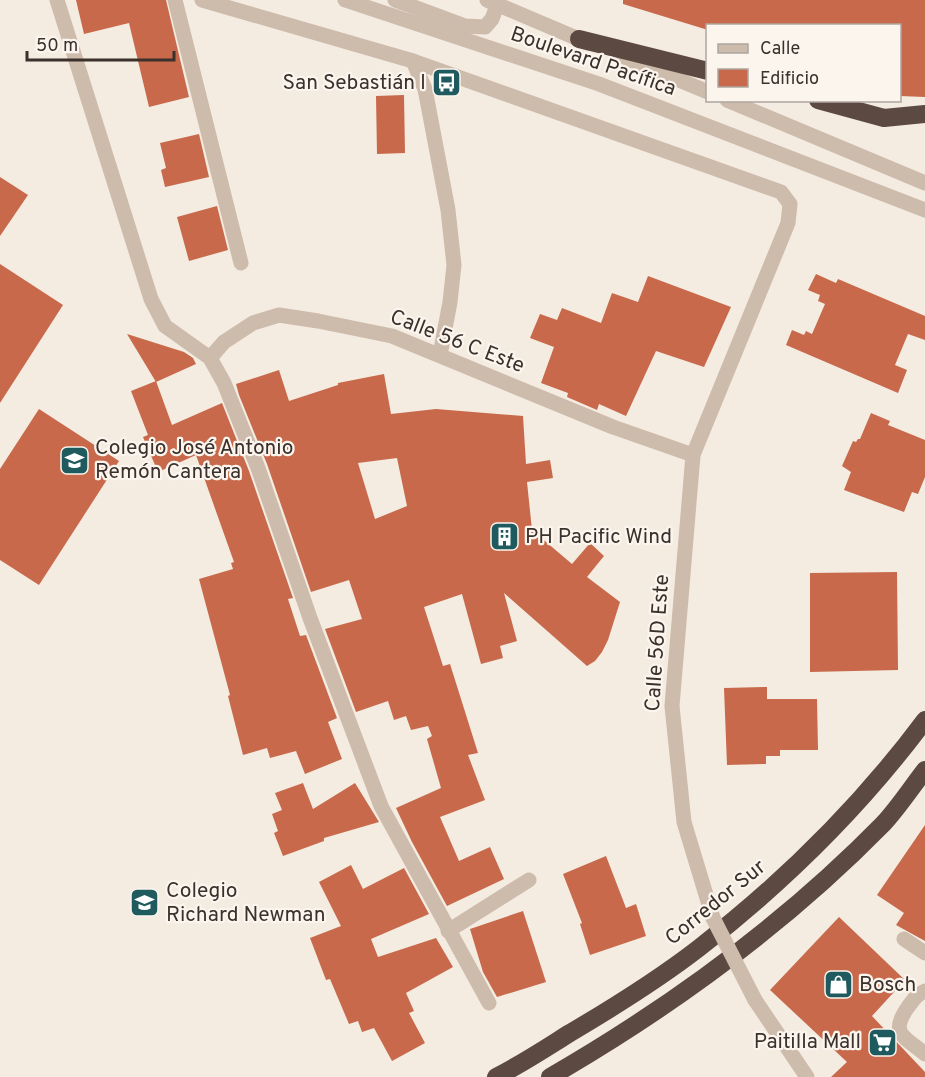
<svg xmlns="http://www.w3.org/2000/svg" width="925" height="1077" viewBox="0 0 925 1077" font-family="Overpass,sans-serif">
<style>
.building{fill:#c8694b;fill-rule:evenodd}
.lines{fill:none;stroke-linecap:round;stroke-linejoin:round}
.minor{stroke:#cdbbac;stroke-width:15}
.highway{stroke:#5c4a42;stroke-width:18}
.minor-bridge{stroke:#cdbbac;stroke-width:15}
.labels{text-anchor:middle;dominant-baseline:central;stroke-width:4.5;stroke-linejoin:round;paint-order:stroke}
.street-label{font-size:21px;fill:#3b302b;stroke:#fbf5ee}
.poi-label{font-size:21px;fill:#3b302b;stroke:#fbf5ee;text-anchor:start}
</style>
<rect width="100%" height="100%" fill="#f4ebe1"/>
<g class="building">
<path d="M76,0H166L189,97L149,107L129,23L84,34Z"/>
<path d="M623,0H925V97L900,96V26H708V30L623,4Z"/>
<path d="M404,95L405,153L377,154L376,96Z"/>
<path d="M199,134L209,177L165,187L161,170L166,168L160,143Z"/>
<path d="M0,177L28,195L0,236Z"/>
<path d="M217,206L228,250L189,261L177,217Z"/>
<path d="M0,264L63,305L0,403Z"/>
<path d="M816,274L836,283L838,279L925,316V340L908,334L895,365L907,370L898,393L786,345L792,330L804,335L806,331L812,334L825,304L818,301L820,295L808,290Z"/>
<path d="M648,276L731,307L704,367L656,351L626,416L599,404L597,410L567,397L568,393L541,383L554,347L530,338L540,314L557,320L562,308L601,323L612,293L638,302Z"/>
<path d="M127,334L184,352L193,358L196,364L156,382Z"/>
<path d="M279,370L289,401L338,385V383L384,374L391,414L436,409L523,416L526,464L550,460L553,478L527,482L532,530L572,564L590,543L604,556L587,577L620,602L608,640L602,652L595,661L587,666L504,593L517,641L500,646L503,658L481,664L462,594L424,607L443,666L450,664L478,753L468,755L485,800L440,817L459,861L490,847L504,879L447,906L412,842L396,808L441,788L427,739L432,736L428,726L411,730L406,716L394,720L388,701L356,712L325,629L362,619L349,580L311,592L267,464L239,395L236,384ZM397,458L407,506L375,519L358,463Z"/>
<path d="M156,381L172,425L222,403L249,471L293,598L288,599L300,636L306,635L337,718L328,722L342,759L305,774L296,751L270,758L267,748L243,755L228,696L230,695L199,579L233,569L231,563L234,562L196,455L158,472L143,437L148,435L131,391Z"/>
<path d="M39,409L119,461L39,585L0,560V469Z"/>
<path d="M871,413L890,421L888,425L925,440V477L918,494L912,492L904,512L844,490L851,472L842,466L853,441L856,442L858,439H860Z"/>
<path d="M897,572L898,670L810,672V573Z"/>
<path d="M767,687V699H817L818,750H780V756H766V764L727,765L724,688Z"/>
<path d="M303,783L313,809L355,783L379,822L324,838V841L283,856L274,833L278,831L272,814L282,810L275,793Z"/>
<path d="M925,825V941L896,925L904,913L877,895Z"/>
<path d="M606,856L626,908L636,904L646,936L590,955L580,924L582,923L563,874Z"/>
<path d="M351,865L363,889L404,868L429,914L371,939L378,957L436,938L453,967L406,993L414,1011L409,1013L425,1043L392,1061L374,1028L362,1032L358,1021L349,1024L330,979L326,980L310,938L341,926L319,882Z"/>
<path d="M523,911L546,982L497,997L483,972L470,929Z"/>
<path d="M839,917L905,980L872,1016L925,1072V1077H831L847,1062L770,990Z"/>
</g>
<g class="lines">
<g class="minor">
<path d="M57,0L151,299L165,326L210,358L224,383L258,468L310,618L381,806L489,1003"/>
<path d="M175,0L241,263"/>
<path d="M202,0L413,61L781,192L790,204L788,223L693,455L672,706L684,822L713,918"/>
<path d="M345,0L599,84L925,210"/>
<path d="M395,0L465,26L485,27L492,19L499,0"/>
<path d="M487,0L588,43"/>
<path d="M619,55L708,92"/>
<path d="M413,61L425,89L448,210L454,265L450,302L440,355"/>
<path d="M727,100L925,183"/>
<path d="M210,358L224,342L253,323L279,315L318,321L392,336L613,427L693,455"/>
<path d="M448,931L529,880"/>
<path d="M904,939L925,953"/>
<path d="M925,991C917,994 913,1000 908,1007C889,1034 904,1036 925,1054"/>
<path d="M755,1000L807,1077"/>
</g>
<g class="highway">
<path d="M579,39L708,71"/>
<path d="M818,100L884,118L925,114"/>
<path d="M496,1077C522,1064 546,1048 570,1033C614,1007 659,979 699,948C784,882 861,806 925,720"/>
<path d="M550,1077C671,1007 785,924 883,824C898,808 911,788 925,770"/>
</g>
<path class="minor-bridge" d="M713,918L755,1000"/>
</g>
<defs>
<symbol id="bus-square" viewBox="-11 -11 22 22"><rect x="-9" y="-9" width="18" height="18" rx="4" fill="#1f5a5e" stroke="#fbf5ee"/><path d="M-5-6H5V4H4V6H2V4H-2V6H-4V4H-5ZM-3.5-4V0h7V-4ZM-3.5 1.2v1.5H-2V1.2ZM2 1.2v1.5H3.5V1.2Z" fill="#fff"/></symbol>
<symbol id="school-square" viewBox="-11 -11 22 22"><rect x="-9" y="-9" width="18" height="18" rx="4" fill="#1f5a5e" stroke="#fbf5ee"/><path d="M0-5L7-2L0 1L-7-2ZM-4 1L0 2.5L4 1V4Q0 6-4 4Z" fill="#fff"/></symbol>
<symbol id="building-square" viewBox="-11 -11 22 22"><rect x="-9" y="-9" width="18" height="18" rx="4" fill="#1f5a5e" stroke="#fbf5ee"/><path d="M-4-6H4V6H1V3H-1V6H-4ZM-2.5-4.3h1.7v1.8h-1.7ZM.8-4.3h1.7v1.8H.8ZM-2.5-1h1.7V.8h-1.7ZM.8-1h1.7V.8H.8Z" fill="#fff"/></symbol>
<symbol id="shop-square" viewBox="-11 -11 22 22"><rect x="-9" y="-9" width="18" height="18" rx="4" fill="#1f5a5e" stroke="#fbf5ee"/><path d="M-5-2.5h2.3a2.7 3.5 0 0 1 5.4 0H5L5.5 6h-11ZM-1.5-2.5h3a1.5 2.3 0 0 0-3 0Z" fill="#fff"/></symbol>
<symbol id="supermarket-square" viewBox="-11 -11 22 22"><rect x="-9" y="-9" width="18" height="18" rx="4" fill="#1f5a5e" stroke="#fbf5ee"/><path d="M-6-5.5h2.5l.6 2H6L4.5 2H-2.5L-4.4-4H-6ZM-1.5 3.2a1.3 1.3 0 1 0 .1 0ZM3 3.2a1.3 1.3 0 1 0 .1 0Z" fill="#fff"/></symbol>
</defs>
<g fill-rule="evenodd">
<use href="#bus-square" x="430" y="66" width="33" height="33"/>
<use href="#school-square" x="58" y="444" width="33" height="33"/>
<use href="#building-square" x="488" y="520" width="33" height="33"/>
<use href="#school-square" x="128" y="886" width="33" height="33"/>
<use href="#shop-square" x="822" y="968" width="33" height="33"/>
<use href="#supermarket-square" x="866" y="1026" width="33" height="33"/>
</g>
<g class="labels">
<g class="street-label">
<text transform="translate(593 62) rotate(19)">Boulevard Pacífica</text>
<text transform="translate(457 342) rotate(21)">Calle 56 C Este</text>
<text transform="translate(658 643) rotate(-86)">Calle 56D Este</text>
<text transform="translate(716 903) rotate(-39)">Corredor Sur</text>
</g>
<g class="poi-label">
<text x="426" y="83" text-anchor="end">San Sebastián I</text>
<text x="95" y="448">Colegio José Antonio<tspan x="95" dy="24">Remón Cantera</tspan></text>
<text x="525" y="537">PH Pacific Wind</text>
<text x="166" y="891">Colegio<tspan x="166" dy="24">Richard Newman</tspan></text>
<text x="859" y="985">Bosch</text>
<text x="861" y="1042" text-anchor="end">Paitilla Mall</text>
</g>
</g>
<rect x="706" y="24" width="195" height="78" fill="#fbf5ee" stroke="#aea6a0" stroke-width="1.5"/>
<rect x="718" y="44" width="30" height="9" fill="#cdbbac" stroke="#aea6a0" stroke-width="1.5"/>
<text x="760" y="54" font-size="18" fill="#3b302b">Calle</text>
<rect x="718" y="69" width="30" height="18" fill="#c8694b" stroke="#aea6a0" stroke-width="1.5"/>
<text x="760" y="84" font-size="18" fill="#3b302b">Edificio</text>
<path d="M27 51v9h147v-9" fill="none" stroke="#3b302b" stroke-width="3"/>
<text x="36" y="51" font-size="18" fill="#3b302b" stroke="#fbf5ee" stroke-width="4.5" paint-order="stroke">50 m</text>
</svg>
